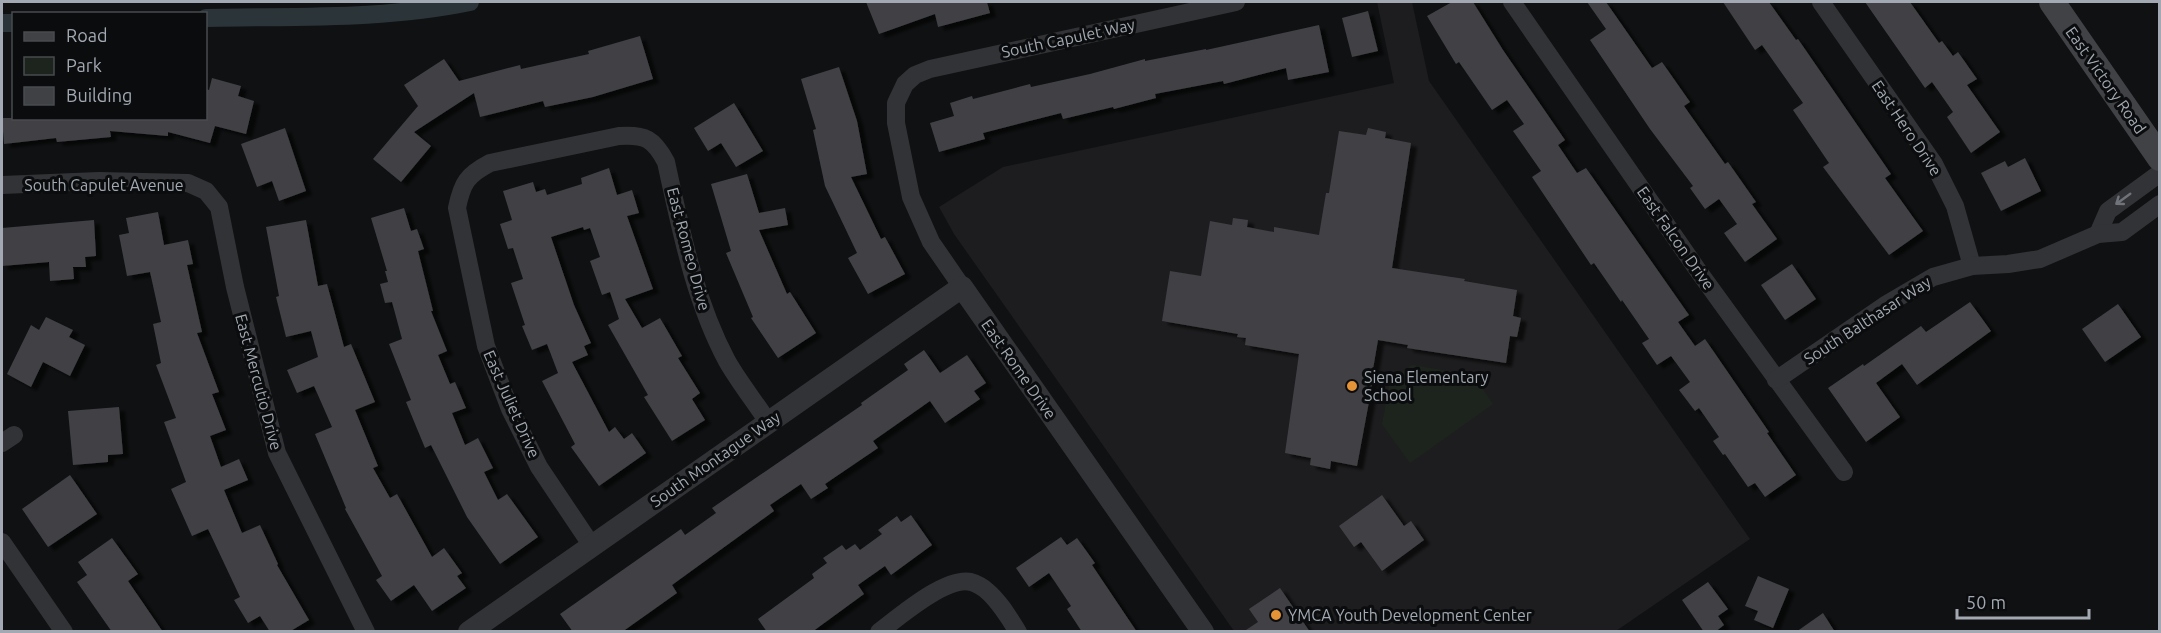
<svg xmlns="http://www.w3.org/2000/svg" width="2161" height="633" viewBox="0 0 2161 633" font-family="Ubuntu,sans-serif">
<style>
.built{fill:#1d1d1f}
.green{fill:#1d241d}
.lines{fill:none;stroke-linecap:round;stroke-linejoin:round}
.canal{stroke:#2b3439;stroke-width:18}
.building{fill:#3f4145;filter:url(#shadow)}
.minor{stroke:#323336;stroke-width:18}
.tertiary{stroke:#323336;stroke-width:22}
.secondary{stroke:#404246;stroke-width:26}
.oneway{stroke:#70747a}
.poi-dot{fill:#e49336;stroke:#0b0c0d;stroke-width:2}
.labels{text-anchor:middle;dominant-baseline:central;stroke-width:6;stroke-linejoin:round;paint-order:stroke}
.street-label{font-size:16px;fill:#a3a9b2;stroke:#0b0c0d}
.poi-label{font-size:16px;fill:#a3a9b2;stroke:#0b0c0d;text-anchor:start}
</style>
<defs>
<filter id="shadow"><feDropShadow dx="6" dy="4" stdDeviation="1.5" flood-color="#0009"/></filter>
</defs>
<rect width="100%" height="100%" fill="#101112"/>
<path class="built" d="M1377,2H1412L1429,81L1750,539L1616,631H1234L954,234L939,207L1003,167L1394,83Z"/>
<path class="green" d="M1412,365L1473,375L1493,404L1410,463L1382,424L1390,381Z"/>
<g class="lines">
<g class="canal">
<path d="M206,18C293,16 384,20 470,2"/>
<path d="M2,23H14"/>
</g>
</g>
<g class="building">
<path d="M866,2H987L990,13L938,27L935,14L879,34Z"/>
<path d="M1452,2H1473L1503,50L1565,140L1558,145L1577,173L1586,168L1689,315L1678,322L1695,346L1705,339L1769,432L1767,433L1796,475L1765,497L1755,483L1748,487L1725,454L1723,455L1713,441L1719,437L1699,408L1695,411L1679,390L1690,382L1671,356L1657,365L1642,343L1649,339L1622,300L1621,302L1594,263L1591,265L1532,177L1541,171L1513,131L1524,124L1507,100L1492,110L1459,62L1456,64L1427,16Z"/>
<path d="M1587,2H1606L1652,68L1662,62L1690,102L1684,106L1725,164L1728,162L1756,202L1752,204L1777,239L1745,262L1724,233L1737,224L1719,199L1705,209L1690,188L1693,186L1650,129L1590,40L1606,29Z"/>
<path d="M1723,2H1769L1796,40L1798,39L1891,174L1885,178L1923,231L1889,255L1823,167L1829,163L1793,110L1803,103L1762,45L1755,50Z"/>
<path d="M1865,2H1910L1939,43L1942,41L1953,56L1958,52L1977,79L1967,85L2000,132L1971,153L1947,117L1953,112L1932,82L1925,88Z"/>
<path d="M1368,11L1378,51L1352,57L1342,18Z"/>
<path d="M1319,25L1329,72L1288,80L1286,68L1224,84L1223,81L1155,94L1156,98L1114,109L1113,107L1063,119L1061,113L983,133L985,139L939,152L930,123L954,116L950,103L972,96L973,99L1030,84L1031,87L1090,74L1145,59V61L1206,49V50Z"/>
<path d="M640,36L653,79L593,97L545,107L543,101L480,117L474,93L414,132L431,146L401,182L373,159L418,106L404,85L444,59L459,81L520,65L521,69L589,54L588,51Z"/>
<path d="M839,67L857,121L867,174L851,177L881,239L885,237L905,274L868,294L848,258L857,253L825,186L813,130L816,129L801,79Z"/>
<path d="M212,78L241,86L238,96L254,101L246,134L215,126L210,143L168,132V136L110,131L111,137L57,142L56,138L4,144L2,118H206V89L209,90Z"/>
<path d="M734,103L763,151L736,167L721,143L708,151L694,128Z"/>
<path d="M285,128L306,191L279,201L272,181L257,187L241,144Z"/>
<path d="M1368,128L1386,132L1385,138L1411,143L1392,268L1465,279L1464,281L1517,290L1513,316L1521,318L1517,337L1510,336L1506,363L1407,348L1408,345L1378,340L1372,375H1374L1357,466L1331,461L1330,469L1310,465L1311,458L1285,453L1299,354L1245,345L1246,338L1237,337L1238,334L1162,321L1170,271L1201,276L1210,221L1232,225L1233,218L1248,220L1247,227L1274,232V227L1319,235L1326,193H1329L1339,131L1366,135Z"/>
<path d="M2025,158L2041,191L2001,211L1981,173L2005,161L2008,167Z"/>
<path d="M609,168L617,195L632,190L639,213L627,216L653,289L625,299L642,328L660,318L682,356L678,358L700,393L692,399L705,420L672,441L644,397L648,395L608,325L619,319L610,292L602,295L590,261L600,257L590,228L584,230L583,227L551,237L574,305L591,343L584,346L588,355L572,362L609,432L615,427L624,439L632,433L646,453L599,486L571,447L575,444L542,381L558,373L547,344L532,350L522,326L525,325L511,283L523,279L513,248L508,249L500,224L512,220L503,191L533,182L536,192L545,189L547,195L582,184L581,178Z"/>
<path d="M747,174L759,213L785,208L788,225L759,230L787,294L790,292L816,333L778,358L751,318L753,317L726,253L731,251L711,184Z"/>
<path d="M404,208L411,231L417,229L424,249L418,251L433,311H431L447,351L438,355L450,384L455,382L466,408L452,413L465,445L478,438L493,468L484,472L498,500L507,494L538,537L500,564L467,517L431,445L425,448L406,402L411,400L389,344L402,339L392,302L385,303L380,284L388,282L385,271H387L371,218Z"/>
<path d="M158,212L164,245L188,240L193,264L187,265L202,332L197,333L219,392L212,394L226,430L210,436L221,467L239,459L248,480L224,490L242,533L260,525L278,564L277,565L309,620L289,632H270L260,616L248,623L234,600L240,597L208,529L192,536L171,489L186,482L164,422L176,418L156,365L161,363L153,324L161,322L150,272L127,276L119,235L129,233L126,218Z"/>
<path d="M94,220L96,256L85,257L86,267H73L74,279L50,281L49,262L2,266V228Z"/>
<path d="M306,220L318,286L327,284L344,347L351,344L375,402L355,410L378,466L373,468L390,498L397,494L432,557L444,548L462,573L457,576L466,588L432,611L414,585L391,601L376,580L382,576L345,509L346,508L315,434L332,427L314,386L297,393L287,370L318,357L311,331L286,337L276,297L279,296L266,227Z"/>
<path d="M1792,264L1816,299L1785,320L1761,285Z"/>
<path d="M1970,302L1991,331L1917,385L1902,364L1876,383L1900,417L1866,442L1828,388L1863,364L1864,366L1921,326L1926,332Z"/>
<path d="M2118,304L2141,337L2105,362L2082,329Z"/>
<path d="M46,317L73,330L69,337L85,345L70,376L43,362L31,387L7,374L31,325L39,330Z"/>
<path d="M924,350L940,373L967,355L986,383L974,391L980,399L945,423L930,401L873,441L878,448L825,484L828,488L811,499L801,484L770,505L774,511L672,585L677,593L622,632H573L560,614L681,529L685,535L716,513L712,508L862,405L861,403L908,370L904,364Z"/>
<path d="M119,407L123,454L108,455V462L73,465L68,411Z"/>
<path d="M70,475L97,514L48,547L22,509Z"/>
<path d="M1382,495L1404,526L1411,521L1424,540L1382,571L1361,542L1354,547L1339,526Z"/>
<path d="M911,515L932,545L891,575L885,566L858,585L864,594L812,632H767L758,619L814,578L812,574L827,563L823,558L842,545L846,550L855,544L860,550L882,534L878,530L897,516L901,522Z"/>
<path d="M1061,537L1067,545L1077,538L1095,563L1092,565L1137,632H1082L1067,609L1071,606L1049,573L1029,587L1016,568Z"/>
<path d="M112,538L138,574L128,581L163,632H112L77,582L87,575L78,562Z"/>
<path d="M1758,576L1789,589L1773,628L1754,620L1758,611L1745,606Z"/>
<path d="M1708,582L1728,609L1718,616L1724,625L1715,632H1704L1682,600Z"/>
<path d="M1280,588L1310,632H1243L1258,622L1249,609Z"/>
<path d="M1823,613L1835,632H1796Z"/>
</g>
<g class="lines">
<g class="minor">
<path d="M1512,2L1699,272L1844,472"/>
<path d="M1821,2L1934,164L1955,206L1972,266"/>
<path d="M2,185L99,181L188,183L206,191L219,207L235,287L277,453L366,632"/>
<path d="M2098,234L2108,211L2160,173"/>
<path d="M962,287L931,242L911,197L896,123V103L905,84L915,75L930,69L1236,2"/>
<path d="M1776,380L1887,304L1933,277L1972,266L2008,264L2040,259L2098,234L2122,232L2160,204"/>
<path d="M2,443L14,435"/>
<path d="M2,542L64,632"/>
<path d="M592,546L539,467L510,409L486,346L457,208C462,183 467,175 490,163L619,136C645,134 654,139 666,162C681,230 694,299 727,361C739,382 755,402 768,422"/>
<path d="M879,632C899,617 946,576 971,582C976,583 984,588 987,591C1000,602 1009,618 1018,632"/>
</g>
<path class="tertiary" d="M469,632L962,287L1203,632"/>
<path class="secondary" d="M2052,2L2160,158"/>
</g>
<defs><path id="oneway-shaft" d="M-6 0H5M1.5-3L5.5 0L1.5 3" fill="none" stroke-width="1.6" stroke-linecap="round" stroke-linejoin="round" transform="scale(1.5)"/></defs>
<use class="oneway" href="#oneway-shaft" transform="translate(2123 199) rotate(144)"/>
<g class="poi-dot">
<circle cx="1352" cy="386" r="6"/>
<circle cx="1276" cy="615" r="6"/>
</g>
<g class="labels">
<g class="street-label">
<text transform="translate(1068 38) rotate(-12)">South Capulet Way</text>
<text transform="translate(2106 80) rotate(55)">East Victory Road</text>
<text transform="translate(1907 128) rotate(56)">East Hero Drive</text>
<text x="104" y="185">South Capulet Avenue</text>
<text transform="translate(1676 238) rotate(55)">East Falcon Drive</text>
<text transform="translate(689 249) rotate(75)">East Romeo Drive</text>
<text transform="translate(1867 320) rotate(-33)">South Balthasar Way</text>
<text transform="translate(1019 369) rotate(55)">East Rome Drive</text>
<text transform="translate(259 382) rotate(75)">East Mercutio Drive</text>
<text transform="translate(512 404) rotate(66)">East Juliet Drive</text>
<text transform="translate(715 459) rotate(-35)">South Montague Way</text>
</g>
<g class="poi-label">
<text x="1364" y="377">Siena Elementary<tspan x="1364" dy="18">School</tspan></text>
<text x="1288" y="615">YMCA Youth Development Center</text>
</g>
</g>
<rect width="2161" height="633" fill="none" stroke="#a3a9b2" stroke-width="6"/>
<rect x="12" y="12" width="195" height="108" fill="#0b0c0d" stroke="#484b4f" stroke-width="1.5"/>
<rect x="24" y="32" width="30" height="9" fill="#404246" stroke="#484b4f" stroke-width="1.5"/>
<text x="66" y="42" font-size="18" fill="#a3a9b2">Road</text>
<rect x="24" y="57" width="30" height="18" fill="#1d241d" stroke="#484b4f" stroke-width="1.5"/>
<text x="66" y="72" font-size="18" fill="#a3a9b2">Park</text>
<rect x="24" y="87" width="30" height="18" fill="#3f4145" stroke="#484b4f" stroke-width="1.5"/>
<text x="66" y="102" font-size="18" fill="#a3a9b2">Building</text>
<path d="M1957 609v9h132v-9" fill="none" stroke="#a3a9b2" stroke-width="3"/>
<text x="1966" y="609" font-size="18" fill="#a3a9b2" stroke="#0b0c0d" stroke-width="4.5" paint-order="stroke">50 m</text>
</svg>
